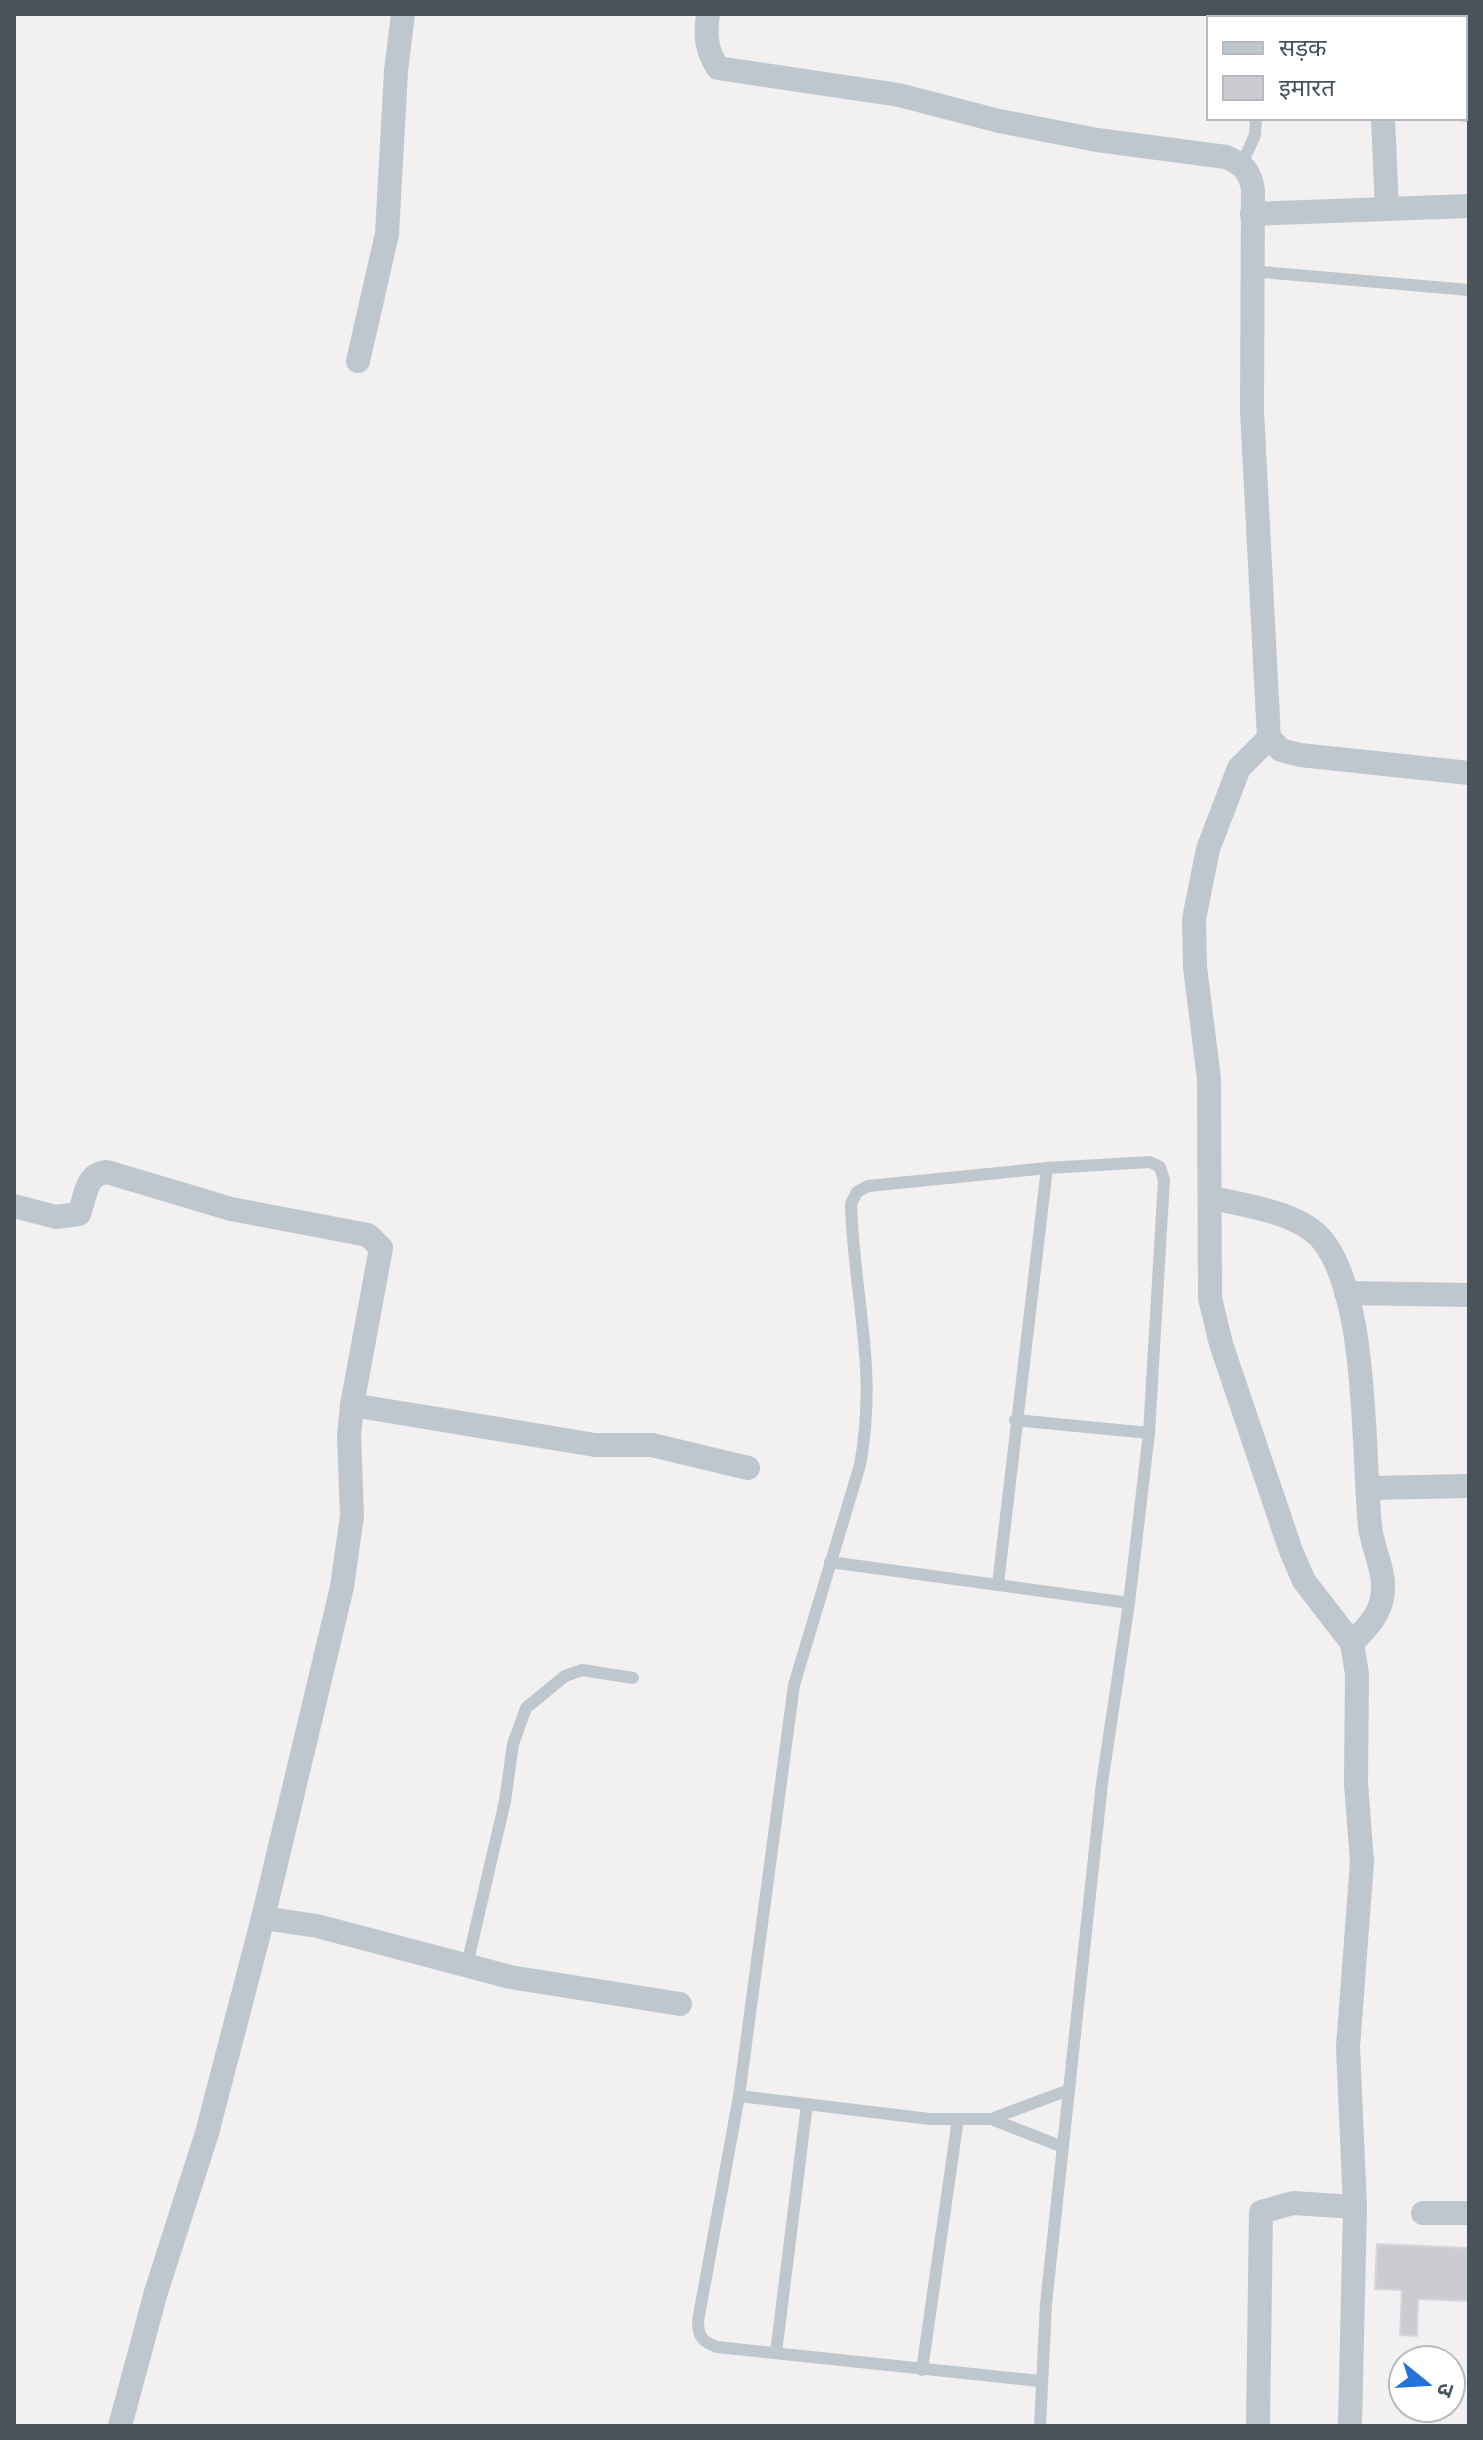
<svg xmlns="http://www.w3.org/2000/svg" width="1483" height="2440" viewBox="0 0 1483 2440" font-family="'Fira Sans Condensed','Noto Sans Devanagari',sans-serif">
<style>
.building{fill:#caccd2;stroke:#d4d6db;stroke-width:2}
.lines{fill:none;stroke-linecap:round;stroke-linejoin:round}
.lane{stroke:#bfc7ce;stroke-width:12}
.street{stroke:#bfc7ce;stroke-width:24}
</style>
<rect width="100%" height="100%" fill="#f2f0f0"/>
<path class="building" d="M1377,2244L1469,2248V2301L1418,2299L1417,2336L1400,2335L1402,2290L1375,2289Z"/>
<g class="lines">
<g class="lane">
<path d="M1254,14V18"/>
<path d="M1242,164L1255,135L1256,118"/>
<path d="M1251,271L1469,290"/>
<path d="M1015,1420L1149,1433"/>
<path d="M830,1562L1129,1603"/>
<path d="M998,1584L1047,1168"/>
<path d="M467,1965L505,1801L513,1744L526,1708L565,1676L582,1670L633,1678"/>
<path d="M739,2096L930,2119H991L1069,2090"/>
<path d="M991,2119L1063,2147"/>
<path d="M776,2353L807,2104"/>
<path d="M922,2370L958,2119"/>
<path d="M1040,2426L1046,2304L1102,1783L1129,1603L1149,1433L1164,1180L1160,1167L1150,1162L1047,1168L868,1186L857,1192L851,1204C854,1299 878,1368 860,1465L794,1685L739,2096L698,2321C698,2337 703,2342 717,2347L1040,2381"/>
</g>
<g class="street">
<path d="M708,14C705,35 706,50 718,68L899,95L999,121L1097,140L1226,157C1244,165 1250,171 1253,190L1252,411L1269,738L1281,750L1300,755L1469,773"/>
<path d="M1379,14V18"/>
<path d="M1465,110H1469"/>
<path d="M1383,118L1387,208"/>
<path d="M1252,214L1469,206"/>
<path d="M358,361L387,234L396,71L403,14"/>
<path d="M1269,738L1239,768L1208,849L1194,919L1195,967L1209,1079L1210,1298L1221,1344L1291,1551L1304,1581L1352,1643L1357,1674L1356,1783L1362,1862L1348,2047L1355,2207L1350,2426"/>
<path d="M1210,1197C1246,1207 1303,1211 1326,1245C1368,1306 1363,1453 1370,1527C1373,1551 1387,1573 1382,1598C1379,1617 1364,1630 1352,1643"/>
<path d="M14,1206L56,1217L79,1214C86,1196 85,1174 107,1172L231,1209L368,1235L381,1248L352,1405L349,1436L352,1516L342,1587L263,1918L207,2133L156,2292L120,2426"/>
<path d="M1346,1293L1469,1295"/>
<path d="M352,1405L595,1445H652L748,1468"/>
<path d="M1370,1488L1469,1486"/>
<path d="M263,1918L317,1926L510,1977L680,2004"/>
<path d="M1423,2213H1469"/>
<path d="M1258,2426L1261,2212L1293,2203L1355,2207"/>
</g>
</g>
<rect width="1483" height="2440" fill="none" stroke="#49535c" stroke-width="32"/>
<rect x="1207" y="16" width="260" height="104" fill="#ffffff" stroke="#b6babe" stroke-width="2"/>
<rect x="1223" y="42" width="40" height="12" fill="#bfc7ce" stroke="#b6babe" stroke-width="2"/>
<text x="1279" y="56" font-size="24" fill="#49535c">सड़क</text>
<rect x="1223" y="76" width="40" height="24" fill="#caccd2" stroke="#b6babe" stroke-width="2"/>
<text x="1279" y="96" font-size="24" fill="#49535c">इमारत</text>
<g transform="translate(1427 2384) rotate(108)"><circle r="38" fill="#ffffff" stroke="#b6babe" stroke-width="2"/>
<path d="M0-6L14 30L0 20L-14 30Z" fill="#2372d9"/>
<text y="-12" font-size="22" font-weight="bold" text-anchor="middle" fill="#49535c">उ</text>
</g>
</svg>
